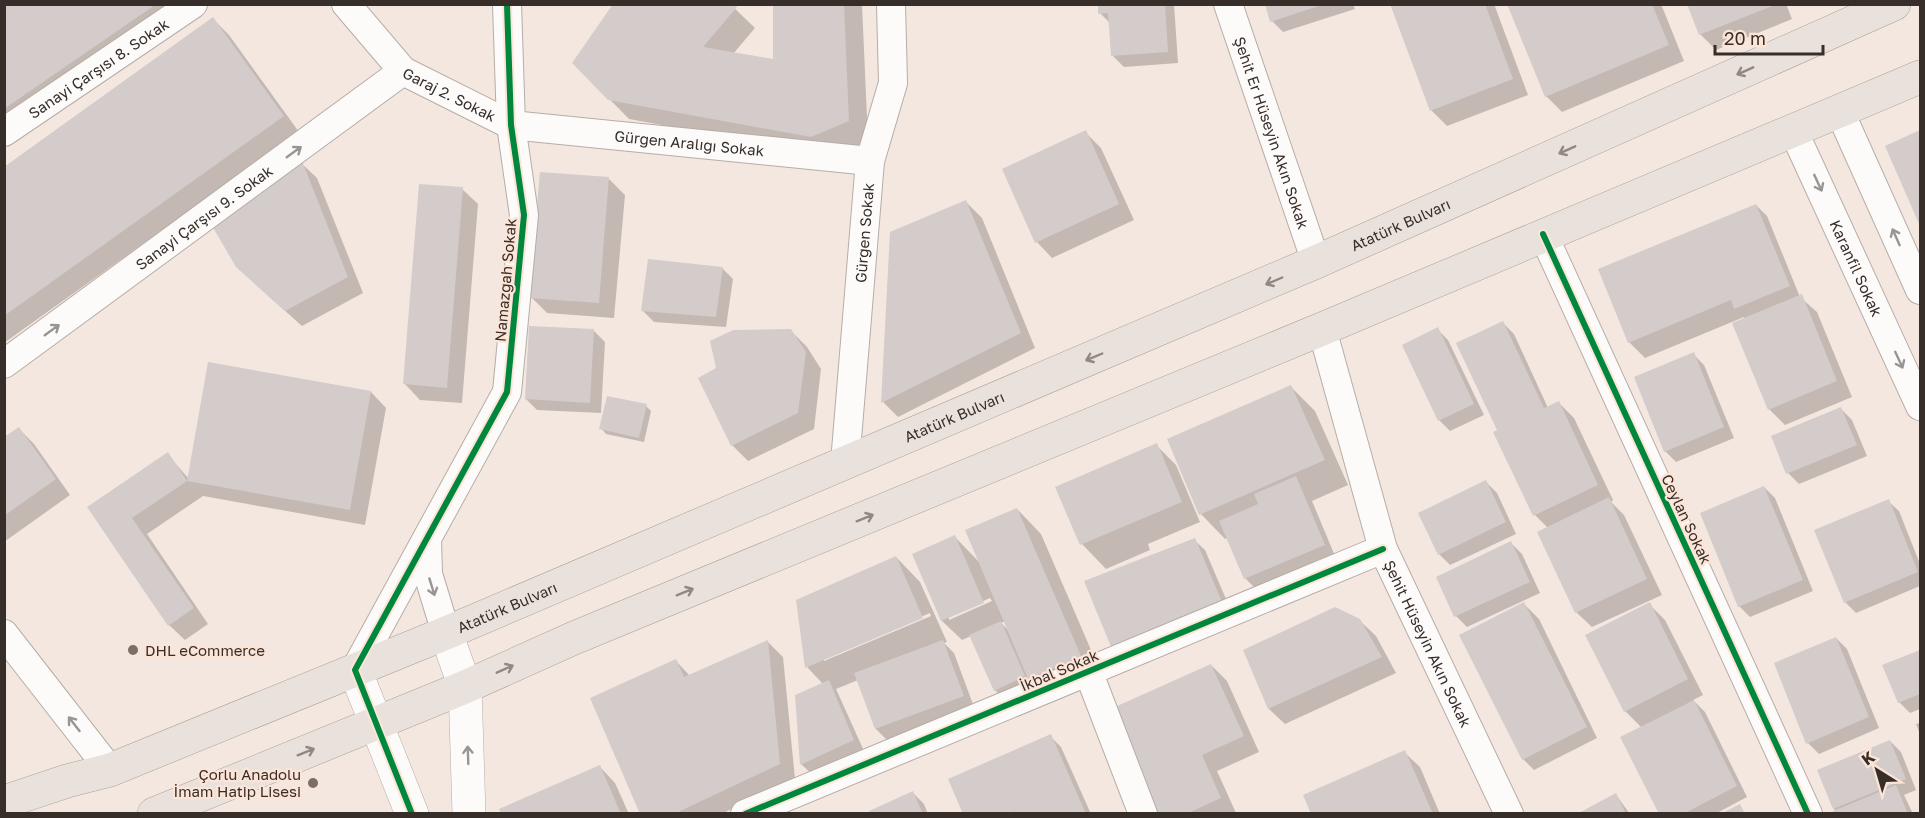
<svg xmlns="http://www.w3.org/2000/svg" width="1925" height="818" viewBox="0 0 1925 818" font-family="'Golos Text',sans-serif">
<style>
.shadow{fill:#0003;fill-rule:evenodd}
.building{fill:#d4cbcb}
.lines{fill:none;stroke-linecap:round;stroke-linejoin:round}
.minor-casing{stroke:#b6ada7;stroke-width:30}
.tertiary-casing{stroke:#b6ada7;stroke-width:34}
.primary-casing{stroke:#afa094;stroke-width:34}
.minor{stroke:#fdfbfa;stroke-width:28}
.tertiary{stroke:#fdfbfa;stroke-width:33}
.primary{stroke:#e9e2dc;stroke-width:33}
.cycleway-casing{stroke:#fce4d7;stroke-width:10}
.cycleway{stroke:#00873e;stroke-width:6}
.oneway{stroke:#908883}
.oneway2{stroke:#9a9492}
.poi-dot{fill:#796f69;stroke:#fce4d7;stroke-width:2}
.labels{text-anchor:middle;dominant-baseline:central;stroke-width:4.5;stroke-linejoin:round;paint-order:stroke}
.street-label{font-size:15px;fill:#372e2a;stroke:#fce4d7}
.poi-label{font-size:15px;fill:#372e2a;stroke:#fce4d7;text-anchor:start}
</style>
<rect width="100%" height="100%" fill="#f4e7df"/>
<g class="shadow">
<path d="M4,4H193L4,135Z"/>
<path d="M730,4L755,28L733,54L775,61V4H862L868,141L831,156L629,119L574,63Z"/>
<path d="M1099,4H1174L1178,63L1124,67L1113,56L1111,24L1100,13Z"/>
<path d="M1266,4H1353L1355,9L1283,32L1272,21Z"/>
<path d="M1391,4H1494L1528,95L1447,126L1431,110Z"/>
<path d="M1508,4H1661L1684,61L1562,112L1546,96Z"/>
<path d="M1689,4H1786L1792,19L1716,50L1700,34Z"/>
<path d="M213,19L229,35L299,132L4,343V169Z"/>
<path d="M1085,132L1101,148L1134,220L1052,258L1037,242Z"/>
<path d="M1920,132V222L1887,147Z"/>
<path d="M301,163L317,178L363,293L302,326L254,283Z"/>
<path d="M609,179L625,195L614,318L547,313L531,297Z"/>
<path d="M462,189L478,204L462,403L420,400L405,384Z"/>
<path d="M966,202L982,218L1035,348L898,417L883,402L892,233Z"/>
<path d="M1756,205L1767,216L1800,297L1817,312L1852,397L1785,425L1769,409L1744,317L1645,358L1629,342Z"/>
<path d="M722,268L733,279L726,327L654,322L643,311Z"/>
<path d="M1503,323L1514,334L1548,408L1559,403L1574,418L1613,500L1611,502L1624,515L1662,595L1592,627L1576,612L1548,528L1535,515L1500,431Z"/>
<path d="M1437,329L1448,340L1484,415L1450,431L1439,420Z"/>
<path d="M594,331L605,342L601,413L537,410L526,399Z"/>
<path d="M791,331L807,347L821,369L814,429L748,461L732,445Z"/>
<path d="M1693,354L1704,365L1734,438L1676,462L1665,451Z"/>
<path d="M1291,387L1315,411L1348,485L1312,501L1335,556L1256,589L1245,578L1228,537L1225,539L1201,514L1169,440Z"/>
<path d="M371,392L386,408L365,525L203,496L147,534L208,624L185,640L169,625L89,508L167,454L189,479Z"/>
<path d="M646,406L651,411L644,442L606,434L601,428Z"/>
<path d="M1841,409L1852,420L1867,456L1799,484L1788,473Z"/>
<path d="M19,429L34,444L70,495L4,542V439Z"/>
<path d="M1156,445L1176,465L1200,522L1148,544L1150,550L1106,569L1082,544L1057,487Z"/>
<path d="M1486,482L1497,493L1516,534L1450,565L1439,554Z"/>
<path d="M1764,487L1775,498L1813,591L1750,617L1739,606Z"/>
<path d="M1888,501L1899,511L1920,564V586L1856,613L1845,602Z"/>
<path d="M1017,509L1041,534L1104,680L1053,702L1037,686L1006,701L995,690L971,636L962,640L942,621L914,555L955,537L979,562ZM990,598L992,601L949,620V616ZM1005,621L1009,631L1001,623Z"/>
<path d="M1194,540L1205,550L1232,613L1124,659Z"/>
<path d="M1511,543L1522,554L1540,593L1467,627L1456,616L1438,578Z"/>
<path d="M896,557L920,582L947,642L944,643L954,653L974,707L887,740L876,729L858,680L836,689L864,751L813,775L802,765L797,696L823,684L807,667ZM930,613L931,616L824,661V658Z"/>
<path d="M1524,604L1539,619L1597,738L1534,770L1523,759Z"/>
<path d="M1649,604L1665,620L1703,695L1693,700L1705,712L1747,797L1715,814H1660L1642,728L1625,711Z"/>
<path d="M1359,620L1376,636L1396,673L1285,724L1269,709L1245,651Z"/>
<path d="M1836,638L1847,649L1879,728L1819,754L1808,743Z"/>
<path d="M768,642L783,657L795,779L721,814H642L676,661L690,676Z"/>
<path d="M1920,651V709L1910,713L1899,702L1884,666Z"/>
<path d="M1211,665L1227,681L1259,752L1217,771L1236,813L1154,814Z"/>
<path d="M1920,723V734L1916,724Z"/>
<path d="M1050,736L1061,747L1091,814H965Z"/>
<path d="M1890,741L1901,752L1916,790L1904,795L1913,814H1836L1834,808Z"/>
<path d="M1404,752L1420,767L1440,814H1313Z"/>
<path d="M600,767L615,783L629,814H502Z"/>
<path d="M913,793L924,804L928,814H872Z"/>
<path d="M1616,795L1630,814H1580Z"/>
</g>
<g class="building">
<path d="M613,4H733L737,7L703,47L773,59V4H844L849,121L811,137L608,100L572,63Z"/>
<path d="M1098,4H1165L1168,52L1111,56L1108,13L1098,14Z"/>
<path d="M1265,4H1322V5L1270,22Z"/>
<path d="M1390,4H1485L1513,79L1430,111Z"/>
<path d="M1507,4H1652L1669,45L1545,97Z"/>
<path d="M1687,4H1775V5L1699,35Z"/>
<path d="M4,5H155L4,109Z"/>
<path d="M213,17L284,116L4,316V167Z"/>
<path d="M1086,130L1119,204L1035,243L1002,169Z"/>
<path d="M1920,130V226L1885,146Z"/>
<path d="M302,161L348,277L285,311L236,267L211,224Z"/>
<path d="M540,172L609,177L599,303L529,298Z"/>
<path d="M419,184L463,187L447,388L403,384Z"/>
<path d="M966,200L1021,333L881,403L890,232Z"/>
<path d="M1756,204L1790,286L1734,309L1731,300L1628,343L1598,269Z"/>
<path d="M648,259L723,267L716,317L641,311Z"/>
<path d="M1802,294L1837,381L1768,410L1732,323Z"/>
<path d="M1503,321L1544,408L1559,401L1598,485L1533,516L1493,432L1497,430L1456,343Z"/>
<path d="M529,326L594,329L590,403L525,399Z"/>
<path d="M1438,327L1474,404L1438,421L1402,345Z"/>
<path d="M791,329L806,352L798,413L731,446L698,378L716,368L710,341L733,330Z"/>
<path d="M1694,352L1724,427L1664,452L1634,377Z"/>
<path d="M208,362L371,391L350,510L187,481L132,518L194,608L168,626L87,507L168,452L187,481Z"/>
<path d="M1291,385L1325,460L1199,515L1167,439Z"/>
<path d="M607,396L647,404L639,438L599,429Z"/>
<path d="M1841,407L1857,445L1786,474L1771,436Z"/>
<path d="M19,427L56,479L4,516V437Z"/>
<path d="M1157,443L1182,502L1080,545L1055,487Z"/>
<path d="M1296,476L1325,545L1244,579L1219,521L1258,504L1254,494Z"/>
<path d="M1486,480L1506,522L1438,555L1418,513Z"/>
<path d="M1764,486L1803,580L1738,607L1700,513Z"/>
<path d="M1609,497L1647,579L1575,613L1537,532Z"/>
<path d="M1889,499L1918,572L1844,603L1814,530Z"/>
<path d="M1017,508L1081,656L1028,679L965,530Z"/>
<path d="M955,535L984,603L941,621L912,554Z"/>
<path d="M1195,538L1222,602L1112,649L1084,581Z"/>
<path d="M1511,541L1530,582L1454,617L1436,577Z"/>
<path d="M896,556L923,618L805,668L796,600Z"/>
<path d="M1524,602L1587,727L1522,760L1459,635Z"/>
<path d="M1650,602L1688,679L1624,712L1585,635Z"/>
<path d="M1335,607L1360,619L1382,657L1268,709L1243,650Z"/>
<path d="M1001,621L1025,676L994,691L969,635Z"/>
<path d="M1836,637L1869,717L1806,744L1774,663Z"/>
<path d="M768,640L780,764L674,814H640L590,698L676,659L684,677Z"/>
<path d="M943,640L964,696L875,729L854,673Z"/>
<path d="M1920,650V694L1898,703L1882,665Z"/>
<path d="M1211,664L1244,736L1202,755L1221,798L1186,814H1153L1106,711Z"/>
<path d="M829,680L854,740L800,765L795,695Z"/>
<path d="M1694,700L1737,786L1683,814H1659L1620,737Z"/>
<path d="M1051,734L1086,814H1016L1014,809L1015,814H963L948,779Z"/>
<path d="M1890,740L1906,779L1833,809L1817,770Z"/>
<path d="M1405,750L1433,814H1311L1303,795Z"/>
<path d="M600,765L621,814H501L499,809Z"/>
<path d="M1896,785L1908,814H1834L1833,811Z"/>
<path d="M913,791L923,814H870L869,811Z"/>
<path d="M1616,793L1626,814H1577Z"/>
<path d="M1740,804L1745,814H1721Z"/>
</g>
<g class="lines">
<defs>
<g id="minor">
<path id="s1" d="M346,4L403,71L511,125L870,161"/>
<path id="s2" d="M1228,4L1316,262"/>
<path d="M1840,112L1920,290"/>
<path id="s3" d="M1793,130L1920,406"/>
<path id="s4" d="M4,132L193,4"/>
<path d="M1543,234L1808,814"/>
<path id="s5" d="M1322,329L1383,549L1509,814"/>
<path id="s6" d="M4,364L403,71"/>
<path id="s7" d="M845,463L870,161L893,83L891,4"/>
<path d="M427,539L428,574L446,633"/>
<path d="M4,634L110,770"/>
<path d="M355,670L507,392L524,215L511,125L507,4"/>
<path d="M1088,671L1143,814"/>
<path d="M745,814L1383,549"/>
</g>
<g id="tertiary">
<path d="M446,633L465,687L469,814"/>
<path d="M355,670L412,814"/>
</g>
<g id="primary">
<path id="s8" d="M4,802L67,781L110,770L446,633L1316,262L1894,4"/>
<path d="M154,814L465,687L574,638L1322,329L1920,77"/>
</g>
</defs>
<use href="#minor" class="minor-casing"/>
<use href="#tertiary" class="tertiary-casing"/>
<use href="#primary" class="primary-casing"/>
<use href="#minor" class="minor"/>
<use href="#tertiary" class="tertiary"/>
<use href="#primary" class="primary"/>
<defs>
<g id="cycleway">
<path d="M1543,234L1808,814"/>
<path d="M412,814L355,670L507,392L524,215L511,125L507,4"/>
<path d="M745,814L1383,549"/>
</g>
</defs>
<use href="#cycleway" class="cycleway-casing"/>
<use href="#cycleway" class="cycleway"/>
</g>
<defs><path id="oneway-shaft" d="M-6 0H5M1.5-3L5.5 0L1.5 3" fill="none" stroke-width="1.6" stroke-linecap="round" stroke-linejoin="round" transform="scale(1.5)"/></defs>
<g class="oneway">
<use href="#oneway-shaft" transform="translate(1745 71) rotate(156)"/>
<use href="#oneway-shaft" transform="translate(1567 150) rotate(156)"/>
<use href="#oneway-shaft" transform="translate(1274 281) rotate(157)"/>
<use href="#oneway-shaft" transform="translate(1094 357) rotate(157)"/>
<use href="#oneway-shaft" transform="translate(865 518) rotate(-22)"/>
<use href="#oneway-shaft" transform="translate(685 592) rotate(-22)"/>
<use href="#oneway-shaft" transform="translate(505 669) rotate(-24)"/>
<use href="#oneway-shaft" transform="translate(306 752) rotate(-22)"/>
</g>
<g class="oneway2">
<use href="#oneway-shaft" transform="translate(294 152) rotate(-36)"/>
<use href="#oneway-shaft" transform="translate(1818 183) rotate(65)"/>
<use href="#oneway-shaft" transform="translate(1896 237) rotate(-114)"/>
<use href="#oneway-shaft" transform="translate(52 330) rotate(-36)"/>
<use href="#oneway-shaft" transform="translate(1899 360) rotate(65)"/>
<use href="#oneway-shaft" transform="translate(432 587) rotate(73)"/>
<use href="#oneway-shaft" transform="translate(74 724) rotate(-128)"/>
<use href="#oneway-shaft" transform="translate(468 755) rotate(-92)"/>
</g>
<g class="poi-dot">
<circle cx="133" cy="650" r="6"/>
<circle cx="313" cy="783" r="6"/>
</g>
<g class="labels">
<g class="street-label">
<text stroke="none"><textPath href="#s4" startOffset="114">Sanayi Çarşısı 8. Sokak</textPath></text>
<text stroke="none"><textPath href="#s1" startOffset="140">Garaj 2. Sokak</textPath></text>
<text stroke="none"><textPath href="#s2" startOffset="136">Şehit Er Hüseyin Akın Sokak</textPath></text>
<text stroke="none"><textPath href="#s1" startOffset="388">Gürgen Aralığı Sokak</textPath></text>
<text stroke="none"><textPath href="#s6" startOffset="248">Sanayi Çarşısı 9. Sokak</textPath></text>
<text stroke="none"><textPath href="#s8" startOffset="1512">Atatürk Bulvarı</textPath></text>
<text stroke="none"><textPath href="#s7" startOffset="231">Gürgen Sokak</textPath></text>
<text stroke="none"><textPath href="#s3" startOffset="152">Karanfil Sokak</textPath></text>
<text transform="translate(505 280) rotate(-85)">Namazgah Sokak</text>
<text stroke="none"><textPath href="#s8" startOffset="1026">Atatürk Bulvarı</textPath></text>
<text transform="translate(1687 519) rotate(65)">Ceylan Sokak</text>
<text stroke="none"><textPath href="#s8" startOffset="540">Atatürk Bulvarı</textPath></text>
<text stroke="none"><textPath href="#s5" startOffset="333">Şehit Hüseyin Akın Sokak</textPath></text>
<text transform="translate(1059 670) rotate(-23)">İkbal Sokak</text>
</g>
<g class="poi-label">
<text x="145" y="650">DHL eCommerce</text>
<text x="301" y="774" text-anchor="end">Çorlu Anadolu<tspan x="301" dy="17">İmam Hatip Lisesi</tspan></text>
</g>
</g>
<rect width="1925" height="818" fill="none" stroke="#372e2a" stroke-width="12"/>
<g transform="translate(1877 770) rotate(323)" stroke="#fce4d7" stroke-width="4.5" paint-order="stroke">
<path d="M0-4.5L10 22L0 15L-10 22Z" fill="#372e2a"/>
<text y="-9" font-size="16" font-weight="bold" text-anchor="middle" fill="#372e2a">K</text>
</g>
<path d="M1715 45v9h108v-9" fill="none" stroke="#372e2a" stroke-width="3"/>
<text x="1724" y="45" font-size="18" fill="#372e2a" stroke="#fce4d7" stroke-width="4.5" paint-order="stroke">20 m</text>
</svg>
